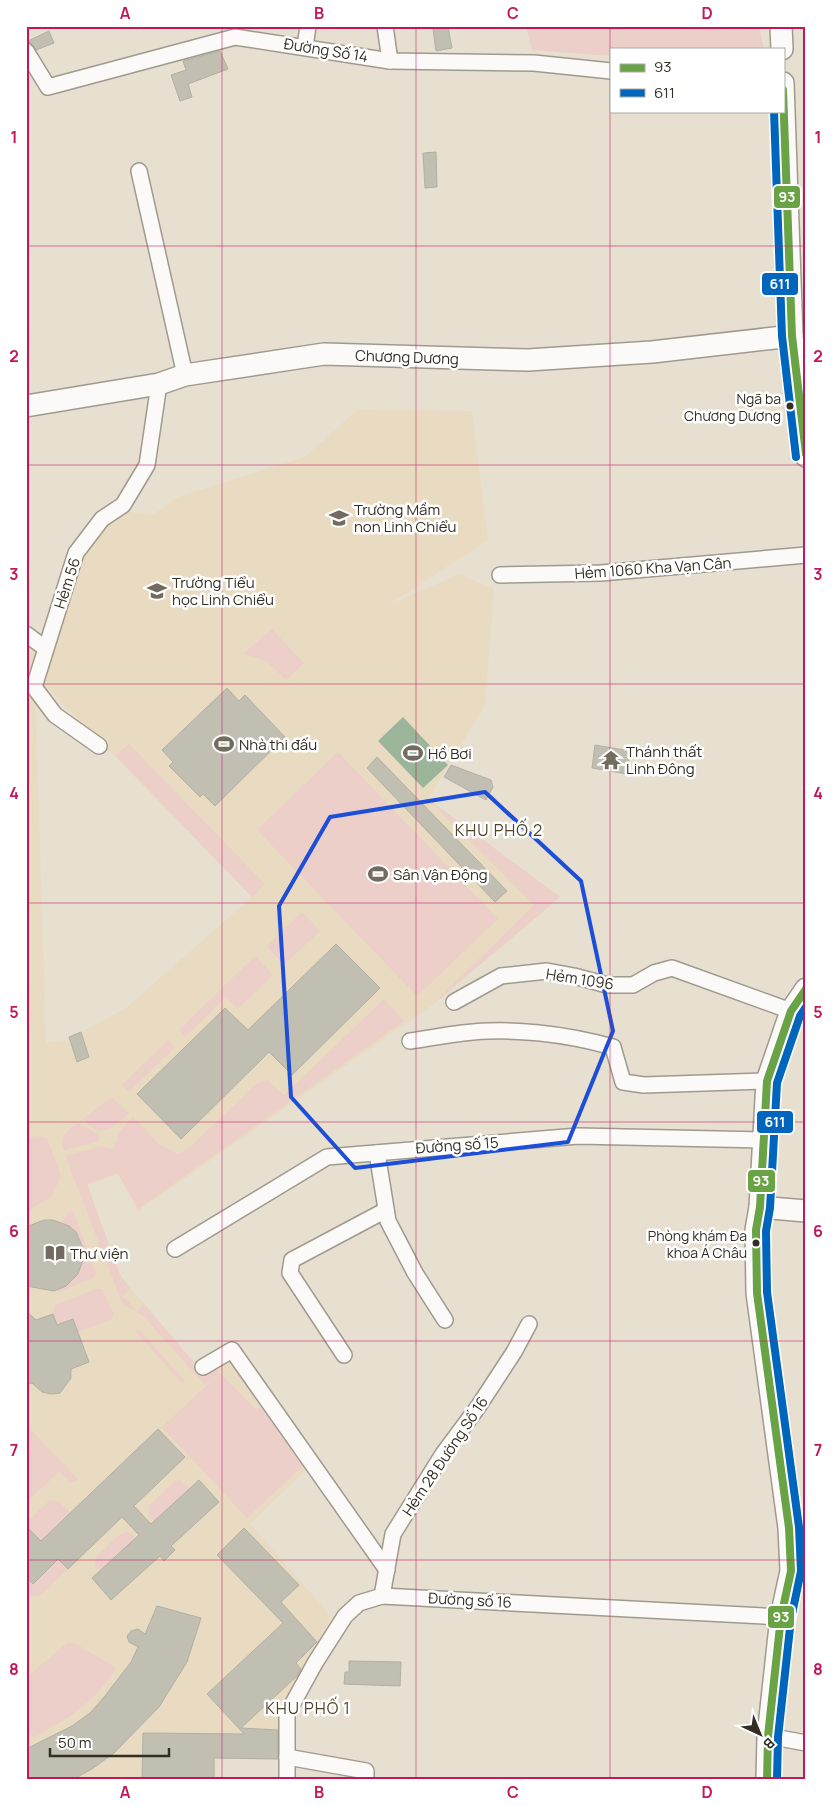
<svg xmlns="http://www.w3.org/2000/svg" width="832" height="1806" viewBox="0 0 832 1806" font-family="Manrope,sans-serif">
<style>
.built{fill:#e9dbc1}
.green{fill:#ebcfc8}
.water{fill:#9ab599}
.building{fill:#c1bfb2;stroke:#b2b0a3}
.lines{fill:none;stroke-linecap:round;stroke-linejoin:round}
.street-casing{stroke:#a09a8e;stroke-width:18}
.secondary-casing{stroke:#a09a8e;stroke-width:24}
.street{stroke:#fbfaf8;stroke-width:15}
.secondary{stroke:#fbfaf8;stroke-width:21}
.bus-1-casing{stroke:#fff;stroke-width:11}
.bus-2-casing{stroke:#fff;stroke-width:11}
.bus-1{stroke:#69a345;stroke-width:8}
.bus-2{stroke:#0065bd;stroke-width:8}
.marked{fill:none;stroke:#1d4ed8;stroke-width:4;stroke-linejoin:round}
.grid{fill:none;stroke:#c2185b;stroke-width:1;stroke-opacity:0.55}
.bus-dot{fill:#332e23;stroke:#fff;stroke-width:2}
.labels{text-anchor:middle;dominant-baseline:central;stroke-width:5;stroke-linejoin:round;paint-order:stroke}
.bus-label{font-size:14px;fill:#332e23;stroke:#fff;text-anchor:end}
.street-label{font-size:15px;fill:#332e23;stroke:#fff}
.poi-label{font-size:15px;fill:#332e23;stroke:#fff;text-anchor:start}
.neighbourhood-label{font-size:16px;letter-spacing:1px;fill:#4f432b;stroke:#fff}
.line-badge{stroke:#fff;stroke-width:2}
.badge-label{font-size:14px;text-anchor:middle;font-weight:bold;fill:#fff}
.neatline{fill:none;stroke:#c2185b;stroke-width:2}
.grid-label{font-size:16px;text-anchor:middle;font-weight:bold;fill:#c2185b}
</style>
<rect width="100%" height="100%" fill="#e7dfd0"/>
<path class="built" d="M357,410L472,411L488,540L385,607L459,574L494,589L485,705L428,799L560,897L431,1006L138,1211L118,1174L87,1185L120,1275L203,1373L230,1353L310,1466L250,1524L331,1616L282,1722L281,1760L217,1758L215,1780H26V646L34,651L46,1043L66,1040L71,1055L67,1040L127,1007L252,897L40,680L81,554L107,520L126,511L152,515L178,497L305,457Z"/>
<g class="green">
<path d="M526,26H759L764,49H611V56L532,50Z"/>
<path d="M272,629L304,663L286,680L266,661L243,654Z"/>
<path d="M129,744L265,884L252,897L115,755Z"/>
<path d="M338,752L498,919L417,996L257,830Z"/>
<path d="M428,799L560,897L431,1006L534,905Z"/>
<path d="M302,912L320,931L284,965L267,946Z"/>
<path d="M255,956L273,975L238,1009L226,997L185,1037L179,1030Z"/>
<path d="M384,999L404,1021L138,1209L118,1173L87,1184L120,1275L130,1289L123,1296L137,1311L144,1304L203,1373L215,1366L219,1373L205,1385L144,1317L122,1303L65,1155L101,1147L112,1149L118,1140L117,1134L133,1117L159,1144L177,1154L189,1148L256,1084L267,1080L284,1095Z"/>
<path d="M168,1040L175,1047L129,1092L122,1085Z"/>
<path d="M111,1097L129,1113C113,1128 101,1140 83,1119Z"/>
<path d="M78,1123L99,1135L98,1142L64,1150C58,1136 68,1131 78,1123Z"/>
<path d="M34,1136L47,1138L61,1176L52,1196L26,1212V1139Z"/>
<path d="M70,1211L74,1213L96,1274L93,1278L59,1292L58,1290C89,1277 92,1239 61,1222Z"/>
<path d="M96,1289H102L114,1313L112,1319L78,1332L73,1319L57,1325L53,1314L55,1305Z"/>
<path d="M139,1330L184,1380L185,1382L182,1383L136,1332Z"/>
<path d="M220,1373L256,1410L265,1402L284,1429L278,1434L306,1463L247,1518L162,1427Z"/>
<path d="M26,1425L79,1480L71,1482L59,1472L26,1502Z"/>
<path d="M180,1480L190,1488L154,1521L149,1517V1506L175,1481Z"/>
<path d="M50,1500L59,1502L71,1513L41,1541L26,1526V1523Z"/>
<path d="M126,1532L131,1533L136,1538L100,1570L95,1565L96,1557L119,1535Z"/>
<path d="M58,1559L68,1569L41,1595L33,1596L26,1591V1577L33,1583Z"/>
<path d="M67,1643L76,1644L116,1668C97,1700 65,1722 32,1738L26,1724V1678Z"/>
</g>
<path class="water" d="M403,717L448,765L423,788L378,741Z"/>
<g class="building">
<path d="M448,27L452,48L436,51L433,29Z"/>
<path d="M49,31L54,43L36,50L31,43L26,42Z"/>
<path d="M220,51L228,69L188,84L192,97L180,101L171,75L186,70L183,61Z"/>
<path d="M436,152L437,187L425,188L423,153Z"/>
<path d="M227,688L239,701L245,695L285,737L215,806L203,794L200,797L169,766L173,762L162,750Z"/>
<path d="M595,745L630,751L627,774L592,768Z"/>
<path d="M377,757L507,891L495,902L367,768Z"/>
<path d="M451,765L491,780L493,787L486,800L444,777Z"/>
<path d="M336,944L380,988L292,1075L269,1052L181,1139L137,1094L225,1008L248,1030Z"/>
<path d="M81,1032L89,1057L77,1062L69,1037Z"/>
<path d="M44,1220H53L69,1226L76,1232L83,1248L84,1257L78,1274L66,1286L54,1291L26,1286V1227Z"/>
<path d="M26,1311L36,1320L53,1314L57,1325L73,1319L89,1362L71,1369V1378L60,1393L51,1394L42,1392L32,1383L26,1385Z"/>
<path d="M158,1429L185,1457L134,1506L151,1524L199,1480L219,1502L171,1546L175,1550L164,1561L160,1556L111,1600L92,1578L139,1535L122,1517L68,1569L58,1559L33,1584L26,1577V1526L41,1541Z"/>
<path d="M244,1528L299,1585L281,1602L317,1642L296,1663L301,1669L297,1676L241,1728L278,1730V1759L214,1758V1780H142L143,1733L244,1734L207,1694L283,1623L217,1555Z"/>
<path d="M157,1606L201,1618L187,1662L159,1707L114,1753L92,1769L72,1780H26V1749L72,1726L90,1713L105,1696L131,1662L138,1647L129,1642L127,1636L131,1631L138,1629L145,1634Z"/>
<path d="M349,1661L401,1662L400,1686L344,1684L345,1672H349Z"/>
</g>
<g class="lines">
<defs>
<g id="street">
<path d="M385,26L390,61"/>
<path d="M305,47L308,26"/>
<path d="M26,51L48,87L235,37L390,61L534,63L611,71"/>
<path d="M139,171L185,375"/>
<path d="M500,575L601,573L806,555"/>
<path d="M26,634L45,648"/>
<path d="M99,746L55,715L34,687L76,553L102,519L123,505L147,465L159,384"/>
<path d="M454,1002L501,976L547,971L574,976L607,985H633L654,973L672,968L791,1011"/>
<path d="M410,1041C427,1039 445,1035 463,1033C511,1027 566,1034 613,1047L623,1082L644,1085L767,1081"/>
<path d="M377,1153L388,1221L415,1273L445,1320"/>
<path d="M175,1249L327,1157L578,1136L764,1140"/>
<path d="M344,1355L290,1273L292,1260L386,1210"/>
<path d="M203,1367L232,1350L387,1570"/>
<path d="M382,1596L393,1534L443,1454L478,1407L514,1352L529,1324"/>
<path d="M768,1736L806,1743"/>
<path d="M287,1757L366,1771V1780"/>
<path d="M287,1780V1714L315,1663L345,1616L359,1603L382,1596L781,1617"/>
</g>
<g id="secondary">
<path d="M781,26L782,49"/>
<path d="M783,83L792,336L806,456"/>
<path d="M26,406L159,384L185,375L324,354L528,360L652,352L792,336"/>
<path d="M760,1207L806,1211"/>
<path d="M767,1780L768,1736L781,1617L791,1571L789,1528L757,1293L756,1230L760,1207L767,1081L791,1011L806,989"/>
</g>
</defs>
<use href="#street" class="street-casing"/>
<use href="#secondary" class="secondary-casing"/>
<use href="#street" class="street"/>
<use href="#secondary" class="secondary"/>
<defs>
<g id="bus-1">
<path d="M783,90L792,336L806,454"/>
<path d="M767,1780L768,1736L781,1617L791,1571L789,1528L757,1293L756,1230L760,1207L767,1081L791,1011L806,989"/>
</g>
<g id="bus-2">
<path d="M774,111L782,336L796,457"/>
<path d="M777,1780L778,1737L791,1619L801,1571L799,1527L767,1292L766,1231L770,1208L777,1083L800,1016L806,1007"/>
</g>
</defs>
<use href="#bus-1" class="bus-1-casing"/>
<use href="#bus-2" class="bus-2-casing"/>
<use href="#bus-1" class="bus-1"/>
<use href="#bus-2" class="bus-2"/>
</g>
<path class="marked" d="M485,792L581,881L613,1031L568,1142L355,1168L291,1097L279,906L330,817Z"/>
<path class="grid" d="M222,26V1780M416,26V1780M610,26V1780M26,246H806M26,465H806M26,684H806M26,903H806M26,1122H806M26,1341H806M26,1560H806"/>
<defs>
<symbol id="school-bare" viewBox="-9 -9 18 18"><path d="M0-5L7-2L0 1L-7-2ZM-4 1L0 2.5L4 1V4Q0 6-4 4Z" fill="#726c60" stroke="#fff" stroke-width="2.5" paint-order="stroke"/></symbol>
<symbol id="stadium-bare" viewBox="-9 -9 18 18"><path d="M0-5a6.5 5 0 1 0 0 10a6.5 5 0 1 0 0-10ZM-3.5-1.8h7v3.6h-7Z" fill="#726c60" stroke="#fff" stroke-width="2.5" paint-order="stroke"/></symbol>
<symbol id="temple-bare" viewBox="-9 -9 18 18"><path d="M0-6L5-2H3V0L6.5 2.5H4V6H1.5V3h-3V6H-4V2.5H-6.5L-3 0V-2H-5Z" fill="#726c60" stroke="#fff" stroke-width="2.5" paint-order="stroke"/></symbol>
<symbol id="library-bare" viewBox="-9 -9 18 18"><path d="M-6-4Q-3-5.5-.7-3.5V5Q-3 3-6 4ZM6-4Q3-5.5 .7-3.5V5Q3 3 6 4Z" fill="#726c60" stroke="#fff" stroke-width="2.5" paint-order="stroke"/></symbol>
</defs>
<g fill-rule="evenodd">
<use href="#school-bare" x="325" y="504" width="28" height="28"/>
<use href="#school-bare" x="143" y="577" width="28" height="28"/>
<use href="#stadium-bare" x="210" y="730" width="28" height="28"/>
<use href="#stadium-bare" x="399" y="739" width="28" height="28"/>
<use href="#temple-bare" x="597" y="746" width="28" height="28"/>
<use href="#stadium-bare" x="364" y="860" width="28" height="28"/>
<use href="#library-bare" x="41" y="1239" width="28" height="28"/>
</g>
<g class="bus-dot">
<circle cx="790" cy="406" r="4.5"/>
<circle cx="756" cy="1243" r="4.5"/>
</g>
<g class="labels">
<g class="bus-label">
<text x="781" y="398">Ngã ba<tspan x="781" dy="17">Chương Dương</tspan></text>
<text x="747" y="1235">Phòng khám Đa<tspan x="747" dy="17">khoa Á Châu</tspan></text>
</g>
<g class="street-label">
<text transform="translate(326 50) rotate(9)">Đường Số 14</text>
<text transform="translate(407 357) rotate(2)">Chương Dương</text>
<text transform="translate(653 568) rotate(-4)">Hẻm 1060 Kha Vạn Cân</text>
<text transform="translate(67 583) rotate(-72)">Hẻm 56</text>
<text transform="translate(580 979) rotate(9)">Hẻm 1096</text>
<text transform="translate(457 1145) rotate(-4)">Đường số 15</text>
<text transform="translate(445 1456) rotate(-56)">Hẻm 28 Đường Số 16</text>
<text transform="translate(470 1600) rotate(3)">Đường số 16</text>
</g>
<g class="poi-label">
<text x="354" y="509">Trường Mầm<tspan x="354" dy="17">non Linh Chiểu</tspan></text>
<text x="172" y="582">Trường Tiểu<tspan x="172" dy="17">học Linh Chiểu</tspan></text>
<text x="239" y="744">Nhà thi đấu</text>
<text x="626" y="751">Thánh thất<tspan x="626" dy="17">Linh Đông</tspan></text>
<text x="428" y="753">Hồ Bơi</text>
<text x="393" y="874">Sân Vận Động</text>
<text x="70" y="1253">Thư viện</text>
</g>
<g class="neighbourhood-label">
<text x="499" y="830">KHU PHỐ 2</text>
<text x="308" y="1708">KHU PHỐ 1</text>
</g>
</g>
<g class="line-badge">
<rect x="773" y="185" width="28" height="24" rx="5" fill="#69a345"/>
<rect x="761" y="272" width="38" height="24" rx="5" fill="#0065bd"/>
<rect x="756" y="1110" width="38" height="24" rx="5" fill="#0065bd"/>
<rect x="747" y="1169" width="29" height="24" rx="5" fill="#69a345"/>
<rect x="767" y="1605" width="28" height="24" rx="5" fill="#69a345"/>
</g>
<g class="badge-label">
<text x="787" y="202">93</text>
<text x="780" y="289">611</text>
<text x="775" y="1127">611</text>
<text x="761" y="1186">93</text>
<text x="781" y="1622">93</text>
</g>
<rect width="832" height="1806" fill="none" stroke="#ffffff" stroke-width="55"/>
<rect x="610" y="48" width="175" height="65" fill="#ffffff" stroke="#adaba7"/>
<rect x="620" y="64" width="25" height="8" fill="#69a345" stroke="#adaba7"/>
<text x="654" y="72" font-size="15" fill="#332e23">93</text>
<rect x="620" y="89" width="25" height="8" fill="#0065bd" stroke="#adaba7"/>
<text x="654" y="98" font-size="15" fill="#332e23">611</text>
<g transform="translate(760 1734) rotate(136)" stroke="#ffffff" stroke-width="4" paint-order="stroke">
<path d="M0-4L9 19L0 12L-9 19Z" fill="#332e23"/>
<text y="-8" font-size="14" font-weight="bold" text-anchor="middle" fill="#332e23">B</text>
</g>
<path d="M50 1748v8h119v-8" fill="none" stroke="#332e23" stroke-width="2.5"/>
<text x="58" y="1748" font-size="15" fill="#332e23" stroke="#ffffff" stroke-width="4" paint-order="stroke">50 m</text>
<rect x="28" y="28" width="776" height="1750" class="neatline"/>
<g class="grid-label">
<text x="125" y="19">A</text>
<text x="319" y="19">B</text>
<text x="513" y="19">C</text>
<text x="707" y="19">D</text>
<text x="14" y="143">1</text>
<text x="818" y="143">1</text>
<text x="14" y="362">2</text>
<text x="818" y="362">2</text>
<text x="14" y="580">3</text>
<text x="818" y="580">3</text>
<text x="14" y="799">4</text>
<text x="818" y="799">4</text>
<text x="14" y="1018">5</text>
<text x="818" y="1018">5</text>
<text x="14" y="1237">6</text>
<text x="818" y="1237">6</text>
<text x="14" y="1456">7</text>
<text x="818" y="1456">7</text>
<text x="14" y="1675">8</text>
<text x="818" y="1675">8</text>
<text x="125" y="1798">A</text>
<text x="319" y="1798">B</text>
<text x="513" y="1798">C</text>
<text x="707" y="1798">D</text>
</g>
</svg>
